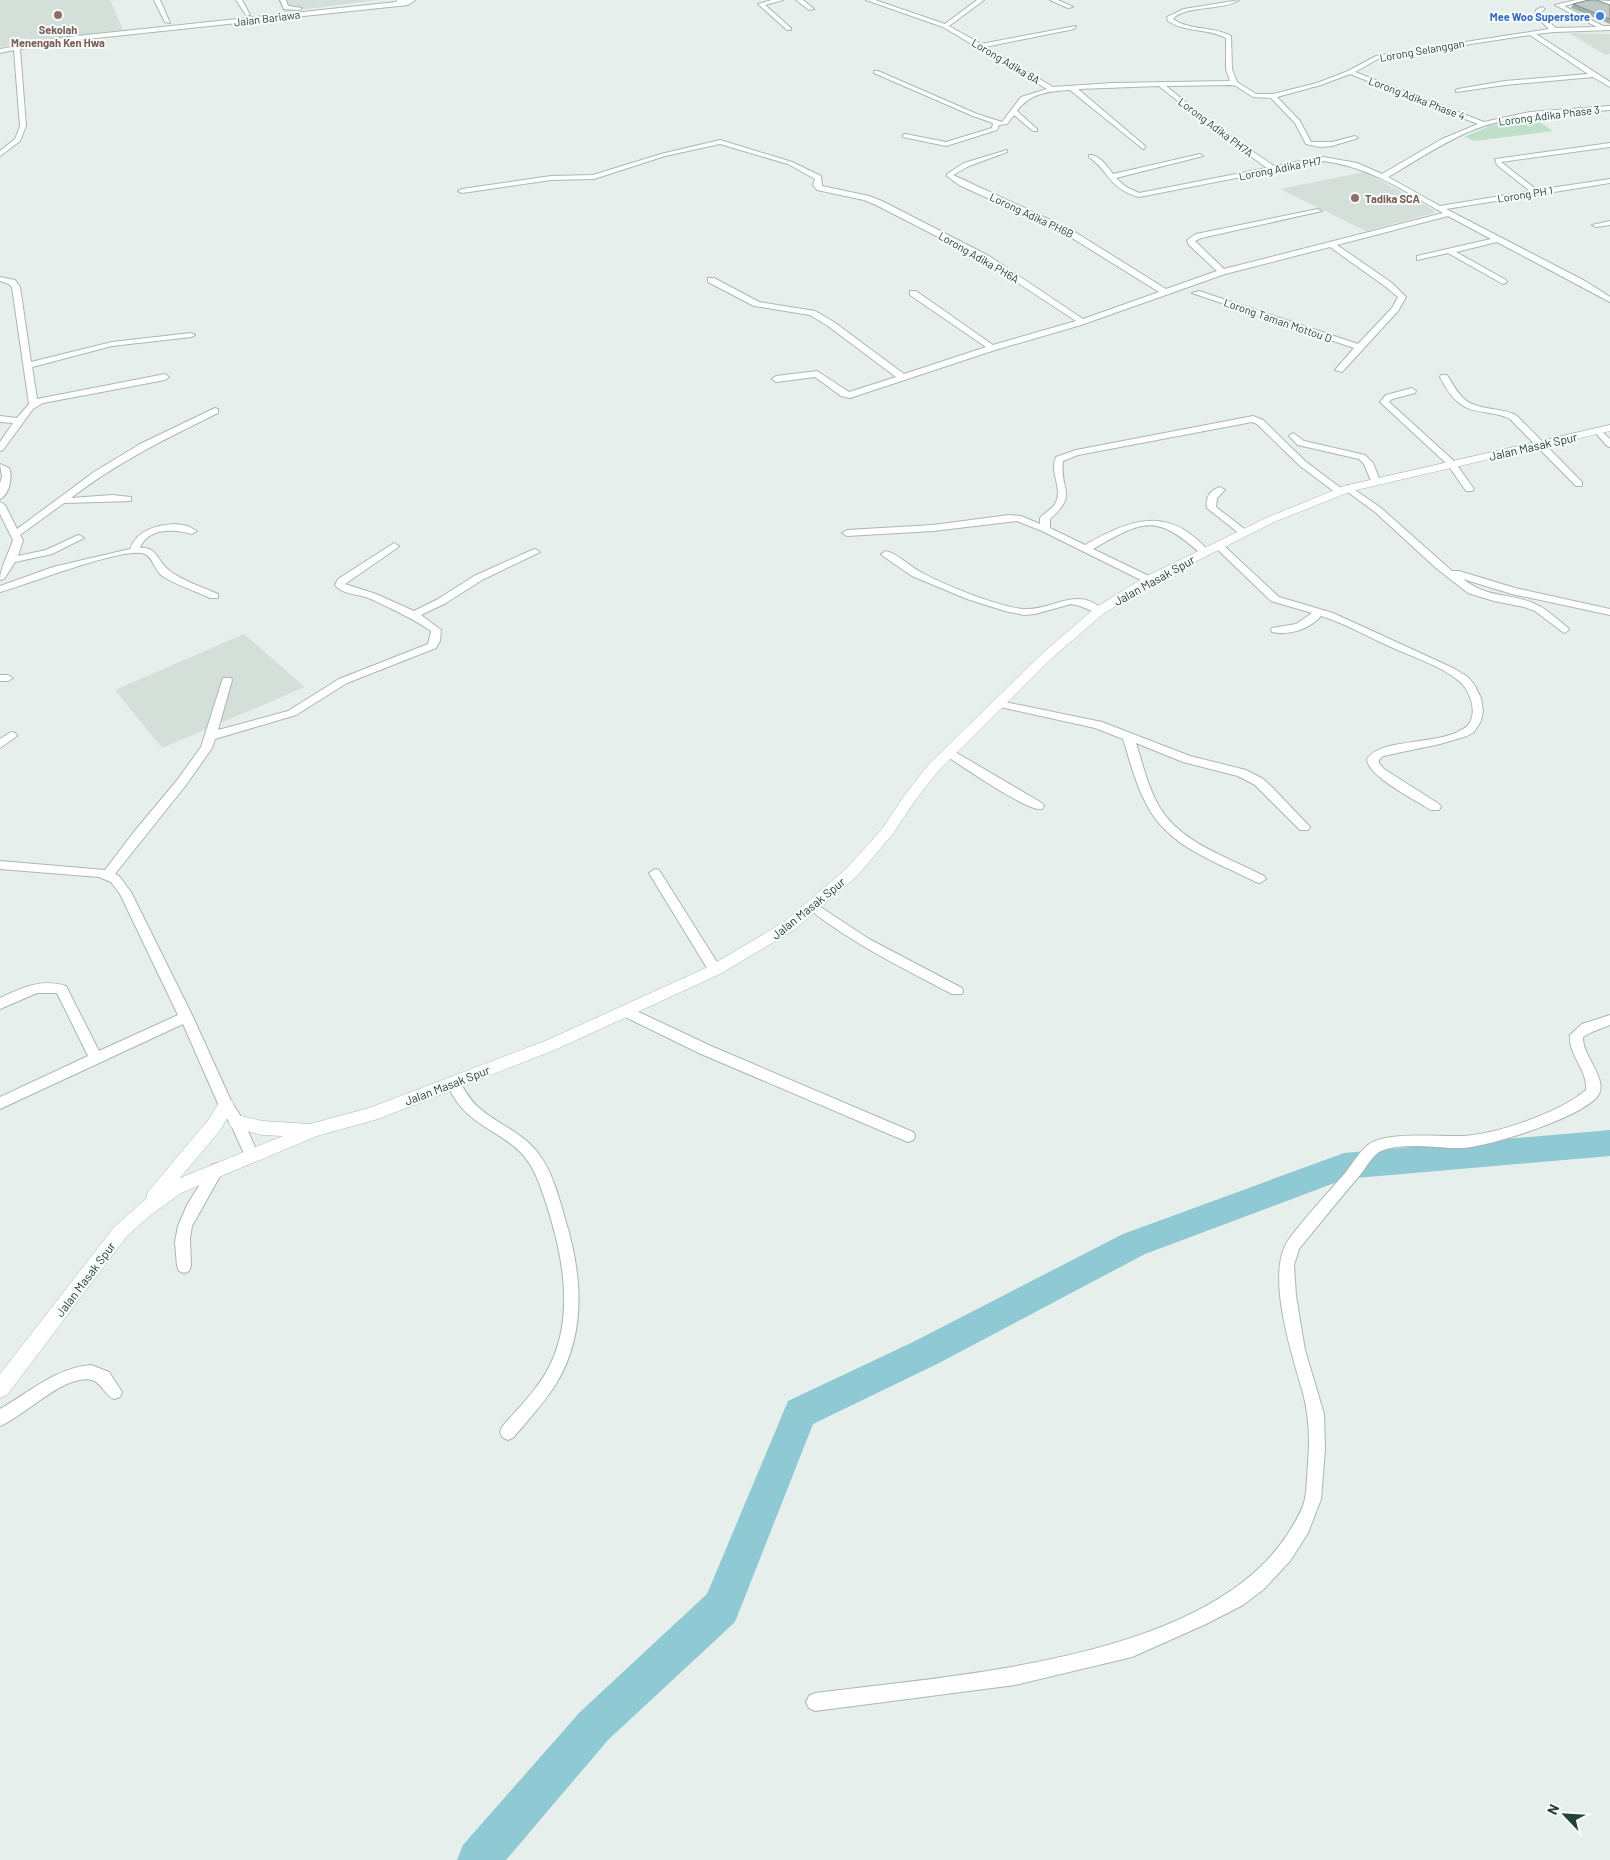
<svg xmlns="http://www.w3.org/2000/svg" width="1610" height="1860" viewBox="0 0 1610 1860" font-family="Barlow,sans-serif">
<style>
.built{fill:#d4dfda}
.green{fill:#bfe0c8}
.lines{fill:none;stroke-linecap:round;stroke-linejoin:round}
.river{fill:#8ec9d4;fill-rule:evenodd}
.street-casing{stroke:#a8b8b2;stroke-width:2}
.secondary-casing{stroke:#a4bbb3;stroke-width:1}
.street{fill:#fff;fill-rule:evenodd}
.secondary{fill:#fff;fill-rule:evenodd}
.wall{fill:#a1aea9}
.building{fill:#bbcac4;stroke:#838d89}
.education-dot{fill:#8d6e63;stroke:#f7fbf9;stroke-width:2}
.shop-dot{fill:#3f7fe0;stroke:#f7fbf9;stroke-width:2}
.labels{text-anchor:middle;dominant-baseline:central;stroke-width:4;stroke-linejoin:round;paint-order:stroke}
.far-shop-label{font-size:11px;font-weight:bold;fill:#366cbe;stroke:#f7fbf9;text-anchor:end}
.far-street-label{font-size:11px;fill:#24423a;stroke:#f7fbf9}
.far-education-label{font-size:11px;font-weight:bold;fill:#785e54;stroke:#f7fbf9}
.street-label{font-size:12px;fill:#24423a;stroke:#f7fbf9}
</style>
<rect width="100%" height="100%" fill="#e6efeb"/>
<g class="built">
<path d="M0,0H110L123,30L0,47Z"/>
<path d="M278,0H377L284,12Z"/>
<path d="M1569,33L1610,34V54L1605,55Z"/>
<path d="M1365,172L1434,210V213L1366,231L1280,189Z"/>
<path d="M244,634L305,687L162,748L115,690Z"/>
</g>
<path class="green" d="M1533,118L1553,131L1475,141L1464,137L1490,126Z"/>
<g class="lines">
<path class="river" d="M1610,1130V1156L1345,1179L1145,1254L937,1364L813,1424L735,1622L608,1740L506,1860H457L463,1845L580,1712L707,1594L788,1401L913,1342L1123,1234L1344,1153Z"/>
<defs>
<g id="street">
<path d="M154,0H160L170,23L165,22Z"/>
<path d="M236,0H242L250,15H246Z"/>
<path d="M280,0H286L288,6L302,8L299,10L284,9Z"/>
<path d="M397,0H415L408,5L68,41L20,49L26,126L20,141L0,156V151L15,139L20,126L14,50L0,53V49L68,37L396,2Z"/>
<path d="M772,0H783L765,5L791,28V30H787L758,4Z"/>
<path d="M796,0H803L814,9L809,10Z"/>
<path d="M866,0H875L945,24L977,0H984L949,26L981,44L1076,26L1074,29L985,47L1053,87L1112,83L1230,81L1226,69V38C1208,28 1186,33 1168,21L1167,17L1184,9L1239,0C1222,11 1184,5 1173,19C1190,31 1213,26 1231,36L1232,69L1237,82L1256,94H1273L1317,83L1348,71L1376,56L1549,29L1535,15L1536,10L1542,7L1545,9L1541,12V15L1556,28L1597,27L1555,5L1576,0H1588L1564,6L1603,26H1610V30L1554,32L1536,34L1610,82V87L1593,77L1505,85L1456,92V90L1458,89L1505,81L1588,74L1530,35L1399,55L1378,59L1355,72L1484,122L1530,112L1610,106V110C1564,114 1516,113 1473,130C1443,142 1416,161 1388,177L1440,206L1530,191L1497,165L1495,159L1610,143V147L1501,162L1537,190L1610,179V183L1446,209L1585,281L1610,297V302L1497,242L1456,252L1506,280L1507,282L1503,284L1448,253L1417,260V256L1491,239L1448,216L1337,245L1392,283L1406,297L1398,311L1342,372L1335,370L1354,348L1192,293L1199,291L1358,344L1392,308L1398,297L1386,287L1330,247L1225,274L1081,325L995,350L850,398L841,396L815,377L776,382L772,379L776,376L817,371L849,392L896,377L828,326L810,315L754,306L708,282V278H714L759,302L815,311L834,322L904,374L986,347L910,295V291H916L993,345L1076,321L983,260L876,205L864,200L817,190L813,185L815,179L788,164L720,144L665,156L594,179L551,180L462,193L458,191L462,189L551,176L593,175L661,154L720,140L792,162L821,176L822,186L869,196L882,201L989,256L1083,319L1159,292L1064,233L959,185L947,176V174L964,163L1007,150V152L969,166L953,175L1070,229L1166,289L1217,271L1189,245L1187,240L1196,234L1318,209L1322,211L1201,238L1195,241L1224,269L1443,213C1405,191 1367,166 1323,161L1139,197C1109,189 1110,172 1089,157V155C1099,154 1107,166 1113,174L1200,154L1203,156L1116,178L1126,187L1139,193L1267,168L1209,126L1159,86L1078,89L1145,146V148L1143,149L1070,90C1049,91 1030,93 1017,111L1037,129V131H1033L1014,115L1007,124L999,125L997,130L946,146L903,137V135L905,134L946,142L992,128L993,123L973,116L874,73V71H878L977,114L1002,122L1021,97L1047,89L943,27ZM1350,74L1478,124L1442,139L1382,174L1357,163L1323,157L1274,166L1213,124L1166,86L1232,85L1236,86L1253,97L1271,98L1295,123L1306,144L1320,147L1332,146L1358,138L1355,136L1332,142H1311L1300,121L1277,97L1321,85Z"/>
<path d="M1050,0H1058L1073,7L1068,8Z"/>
<path d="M1591,0L1610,1V5L1592,1Z"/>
<path d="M1610,221V225L1596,227L1592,225Z"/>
<path d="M0,277L15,280L20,287L31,362L112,342L191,333L195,335L191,337L112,346L32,367L37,399L165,374L169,377L165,380L43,403L33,409L3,450L0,451V442L13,423L0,422V416L17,418L29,404L12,287L9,284L0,281Z"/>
<path d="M1441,375H1447C1452,383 1457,392 1463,398C1477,411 1500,407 1516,415L1582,482V486H1576L1510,419C1494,410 1472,415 1458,402C1450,396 1445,386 1440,377Z"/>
<path d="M1412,388L1416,391L1415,393L1392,399L1389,402L1454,461L1474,489L1472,491H1466L1448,465L1380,402L1386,395Z"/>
<path d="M215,408L218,409V413C165,439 118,462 71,498L112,495L131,497V501L64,503L20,535L23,540L18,556L46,550L76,536L79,535L84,538L52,554L15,562L4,579L0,580C0,568 9,553 13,540L0,514V502L5,505L17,529L94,472L140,444Z"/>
<path d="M1253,416L1263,420L1305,461L1342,489V493H1336L1299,465L1257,424L1252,422L1078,455L1063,461C1059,490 1079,494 1050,519V528L1085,545C1132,518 1170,505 1210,553L1208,555H1202C1156,513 1144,520 1093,549L1153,578V582H1145L1042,531L1017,521L933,531L847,536L842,533L847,530L933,525L1009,515L1021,516L1040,524V518C1044,513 1051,510 1055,504C1064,490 1049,472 1056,457L1076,450Z"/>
<path d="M1598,428L1610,439V447L1607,446L1594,431Z"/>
<path d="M1293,433L1304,441L1365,455L1373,463L1380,481L1378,483H1372L1364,464L1359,459L1298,445L1289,436Z"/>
<path d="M0,464L9,468C13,477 9,495 0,499V483L2,477Z"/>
<path d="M1348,485L1381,508L1452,571H1459L1515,588L1610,609V615L1512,594L1463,579C1489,599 1506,592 1533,603C1546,608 1557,619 1568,628L1569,630L1564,633L1535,611L1524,607L1494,601L1468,593L1436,568L1375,512L1345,490L1343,488Z"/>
<path d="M1220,487L1225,490L1217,498L1216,507L1247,531V535H1241L1207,508C1205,498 1210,490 1220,487Z"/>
<path d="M176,524L188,526L197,531L192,534C175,529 148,527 140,548C157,546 158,563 170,571C183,581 202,587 218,594V598H210C198,592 171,583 161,575C155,570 153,558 145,554C126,545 24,586 0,592V586L53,567L130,549C138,529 157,525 176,524Z"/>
<path d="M394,543L399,546L397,548L345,584L376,594L414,611L438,599L474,576L532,550L535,549L540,552L482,580L446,603L421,615L441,630L440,641L436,648L347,683L296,715L215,739L212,748L186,785L115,874L119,876L131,892L193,1017L232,1103L242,1118L259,1156L257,1160L252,1162L247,1160L231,1125L219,1106L183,1024L0,1109V1097L88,1056L57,993H37L0,1009V998C21,988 42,978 66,986L99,1051L178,1015L120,894L111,882L99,877L0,869V861L105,870L133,833L178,779L201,747L223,678H231L232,680L218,730L288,711L339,679L428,644L431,631C412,618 392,609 371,599C360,594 343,595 335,585L338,579Z"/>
<path d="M1219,543L1222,544L1279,597L1333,613L1453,668L1468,677L1475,686L1481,698L1483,711L1481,721L1474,732L1467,736L1440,744L1383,756L1379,760V763L1384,769L1439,804L1441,807L1439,810H1431C1417,801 1367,776 1367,759C1383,736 1443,747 1467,726C1479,714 1470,690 1459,681C1441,666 1413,657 1391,647C1368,637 1345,623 1321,616C1310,629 1289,636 1272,632L1271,630L1272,628L1296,624L1312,613L1271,601L1216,548L1214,546Z"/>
<path d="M886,551C898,554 908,565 919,571C939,583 1001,608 1024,609C1052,611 1078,584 1104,611L1099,614L1080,606L1071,604L1035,614L1024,615L1005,611L967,599L912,576L883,556L881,554Z"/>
<path d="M0,675H8L13,678L8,681H0Z"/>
<path d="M1000,701L1102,722L1190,756L1246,770L1263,779L1271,786L1310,827L1308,830H1300L1255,785L1238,776L1183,762L1136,743C1143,765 1148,788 1160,808C1181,843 1230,858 1264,876L1266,879L1260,883L1256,882C1217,862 1169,847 1148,807C1136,786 1130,761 1123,739L1095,728L996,706L995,704L996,702Z"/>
<path d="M11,732L15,733L17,736L0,748V739Z"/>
<path d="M950,749L1042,803L1044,806L1042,809C1029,813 961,765 946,756L944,753Z"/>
<path d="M655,869L659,870L720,967L721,970L720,973H710L649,873Z"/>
<path d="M813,902L869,939L962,988L963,991L962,994H952C903,968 853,944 809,909L807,906L809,903Z"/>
<path d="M626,1006L711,1046L913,1132L915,1136L913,1140L908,1142L903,1140L701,1054L621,1015L619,1011L621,1007Z"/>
<path d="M1610,1015V1025L1592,1032L1583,1037C1582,1056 1607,1077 1599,1094C1587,1116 1488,1147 1463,1148C1438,1149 1402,1141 1379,1152C1372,1156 1365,1169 1360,1175C1339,1200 1319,1224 1299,1249L1294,1265L1296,1296L1305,1350L1324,1414L1325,1449L1321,1499L1308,1533L1290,1561L1264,1589L1243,1605L1204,1625L1132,1657L1015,1685L815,1711L809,1708L806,1702L809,1696L815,1693C952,1675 1205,1661 1287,1535C1294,1524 1302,1512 1305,1499C1307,1487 1307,1475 1308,1463C1310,1440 1309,1416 1303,1393C1293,1357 1264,1273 1289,1239C1306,1216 1327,1194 1346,1172C1353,1163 1360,1151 1368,1145C1386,1131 1438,1137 1461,1136C1495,1135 1561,1112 1586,1090C1588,1070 1568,1055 1570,1035L1582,1024Z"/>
<path d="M453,1078L458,1079C464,1089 469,1099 478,1107C497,1124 522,1132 538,1153C552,1171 559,1197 565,1219C582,1273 587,1333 556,1384C544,1403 528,1420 514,1437L508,1440L502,1437L500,1432L502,1427C519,1407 540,1387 551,1363C574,1314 563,1256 547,1206C541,1188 536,1170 523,1155C507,1137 485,1130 468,1114C458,1106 452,1094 446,1083L448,1079Z"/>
<path d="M217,1163L222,1165L224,1169L192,1226L190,1238L191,1266L189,1271L184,1273L179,1271L177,1266L175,1242L178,1226L187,1205L212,1165Z"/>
<path d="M91,1365L109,1372L122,1392L120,1397L114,1399C104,1395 102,1383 92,1380C65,1373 25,1416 0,1426V1409C30,1392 55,1368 91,1365Z"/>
</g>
<path id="secondary" d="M1610,425V431L1352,491L1274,522L1153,583L1103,614L1052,658L939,770L914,802L892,835L857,876L794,930L720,974L557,1049L378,1119L317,1136L181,1193L152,1214L127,1236L7,1395L0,1398V1374L115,1226L146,1199L148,1192L209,1119L220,1101L226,1099L232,1101L234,1106L221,1129L180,1178L283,1136L262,1135L231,1127L229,1122L231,1117L237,1115L262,1121L310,1124L369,1108L545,1041L710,966L784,922L847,868L882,829L904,796L929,764L1044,652L1095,608L1145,577L1266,518L1344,486Z"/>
</defs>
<use href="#street" class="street-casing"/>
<use href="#secondary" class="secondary-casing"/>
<use href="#street" class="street"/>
<use href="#secondary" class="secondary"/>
</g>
<path class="wall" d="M1573,4L1610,5V24L1571,8Z"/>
<path class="building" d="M1589,0H1596L1610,5V19L1573,4Z"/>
<g class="education-dot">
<circle cx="58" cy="15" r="5"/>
<circle cx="1355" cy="198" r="5"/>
</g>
<circle class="shop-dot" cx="1600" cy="16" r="5"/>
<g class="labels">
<g class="far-shop-label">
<text x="1590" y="16">Mee Woo Superstore</text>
</g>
<g class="far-street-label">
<text transform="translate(267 18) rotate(-7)">Jalan Bariawa</text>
<text transform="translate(1422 50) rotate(-10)">Lorong Selanggan</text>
<text transform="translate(1006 61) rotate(31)">Lorong Adika 8A</text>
<text transform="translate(1417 98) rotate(21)">Lorong Adika Phase 4</text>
<text transform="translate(1549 115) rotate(-7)">Lorong Adika Phase 3</text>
<text transform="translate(1216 127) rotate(37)">Lorong Adika PH7A</text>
<text transform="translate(1280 168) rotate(-11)">Lorong Adika PH7</text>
<text transform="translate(1525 194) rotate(-9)">Lorong PH 1</text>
<text transform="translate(1032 215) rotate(25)">Lorong Adika PH6B</text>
<text transform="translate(979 257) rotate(30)">Lorong Adika PH6A</text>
<text transform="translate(1278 320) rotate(19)">Lorong Taman Mottou D</text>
</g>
<g class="far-education-label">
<text x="58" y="29">Sekolah<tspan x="58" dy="13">Menengah Ken Hwa</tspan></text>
<text x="1365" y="198" text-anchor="start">Tadika SCA</text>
</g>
<g class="street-label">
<text transform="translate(1533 446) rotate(-13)">Jalan Masak Spur</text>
<text transform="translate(1154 580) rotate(-29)">Jalan Masak Spur</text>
<text transform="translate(808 908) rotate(-39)">Jalan Masak Spur</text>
<text transform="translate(447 1085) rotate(-21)">Jalan Masak Spur</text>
<text transform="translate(85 1279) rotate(-53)">Jalan Masak Spur</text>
</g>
</g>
<g transform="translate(1565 1815) rotate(295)" stroke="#f7fbf9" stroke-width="4" paint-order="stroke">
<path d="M0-4L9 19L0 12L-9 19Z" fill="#24423a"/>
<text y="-8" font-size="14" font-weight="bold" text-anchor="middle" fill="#24423a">N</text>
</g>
</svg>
